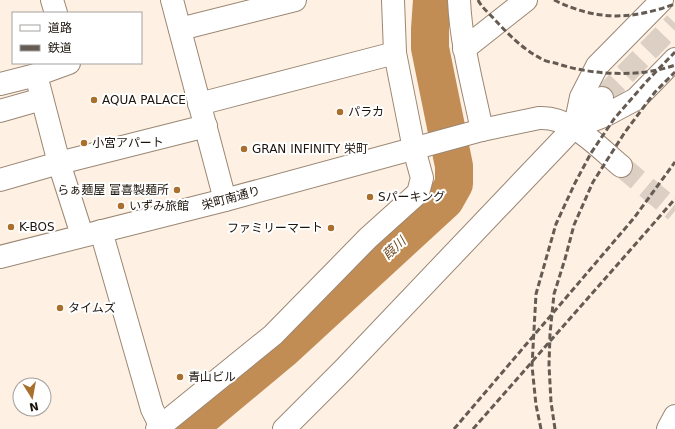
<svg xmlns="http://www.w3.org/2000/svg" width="675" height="429" viewBox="0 0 675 429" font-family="'DejaVu Sans','Noto Sans JP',sans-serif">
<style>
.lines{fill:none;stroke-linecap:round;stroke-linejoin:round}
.river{stroke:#c28d55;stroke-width:38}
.tertiary-tunnel{stroke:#dcd0c4;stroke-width:22;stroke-dasharray:22 11;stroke-linecap:butt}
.minor-casing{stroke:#9b8773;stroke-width:24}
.tertiary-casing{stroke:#9b8773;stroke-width:24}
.minor{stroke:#fff;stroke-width:22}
.tertiary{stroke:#fff;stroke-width:22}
.rail{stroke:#655b52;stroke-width:3;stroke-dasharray:6 3;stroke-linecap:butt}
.poi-dot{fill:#a86f2d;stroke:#fff;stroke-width:1.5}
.labels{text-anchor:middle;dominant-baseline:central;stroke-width:4;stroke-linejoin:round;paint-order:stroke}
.poi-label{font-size:12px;fill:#1d150d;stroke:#fff;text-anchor:start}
.street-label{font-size:12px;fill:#1d150d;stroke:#fff}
.water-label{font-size:13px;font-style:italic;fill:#714b21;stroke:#fff}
</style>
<rect width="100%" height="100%" fill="#fef1e4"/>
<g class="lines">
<path class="river" d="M187,429L282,350L445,200L454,184V166L430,48V29L432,0"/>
<g class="tertiary-tunnel">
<path d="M602,98L675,23"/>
<path d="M621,166L675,211"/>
</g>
<defs>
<g id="minor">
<path d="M52,0L56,13"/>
<path d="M172,0L225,200"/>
<path d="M459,0C461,44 473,87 482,130"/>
<path d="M180,29L295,0"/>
<path d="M464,49L526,0"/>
<path d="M36,75L59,163L82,235"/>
<path d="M0,84L36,75L69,63"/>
<path d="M199,104L395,53"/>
<path d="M0,111L42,99"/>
<path d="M0,180L59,163L206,126"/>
<path d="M101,231L152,409L161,427"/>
<path d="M157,429L273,335L368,238L418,193L422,178L414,149L395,53L393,0"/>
</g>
<g id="tertiary">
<path d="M581,125L606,115L636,99L675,59"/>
<path d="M575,126L581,97L597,66L662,0"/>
<path d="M0,257L225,200L482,130L539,118C571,116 598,147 621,166"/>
<path d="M284,429L344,369L602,98"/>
<path d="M668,429L675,416"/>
</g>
</defs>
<use href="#minor" class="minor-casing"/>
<use href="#tertiary" class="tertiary-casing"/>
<use href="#minor" class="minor"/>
<use href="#tertiary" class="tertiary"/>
<g class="rail">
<path d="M478,0C482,8 490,14 496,21C509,35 523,49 540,58C544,61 550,62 555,63C590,75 640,78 675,65"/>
<path d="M554,0C597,21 631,20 675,4"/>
<path d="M454,429L634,218L675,162"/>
<path d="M473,429L675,199"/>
<path d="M541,429L536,405L532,366L536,294L556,224L575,183L591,153L614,119L646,82L675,52"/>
<path d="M555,429L551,402L549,365L550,334L554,294L565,259L574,225L593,182L625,132L655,92L675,72"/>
</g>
</g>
<g class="poi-dot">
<circle cx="94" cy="100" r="4"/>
<circle cx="340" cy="112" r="4"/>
<circle cx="84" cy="143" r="4"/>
<circle cx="244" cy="149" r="4"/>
<circle cx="177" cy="190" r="4"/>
<circle cx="370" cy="197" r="4"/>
<circle cx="121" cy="206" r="4"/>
<circle cx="11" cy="227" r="4"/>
<circle cx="331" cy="228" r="4"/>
<circle cx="60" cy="308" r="4"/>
<circle cx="180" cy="377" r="4"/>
</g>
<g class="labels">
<g class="poi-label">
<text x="102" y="100">AQUA PALACE</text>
<text x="348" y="112">パラカ</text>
<text x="92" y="143">小宮アパート</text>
<text x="252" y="149">GRAN INFINITY 栄町</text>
<text x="169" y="190" text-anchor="end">らぁ麺屋 富喜製麺所</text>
<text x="378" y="197">Sパーキング</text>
<text x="129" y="206">いずみ旅館</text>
<text x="19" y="227">K-BOS</text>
<text x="323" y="228" text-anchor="end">ファミリーマート</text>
<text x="68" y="308">タイムズ</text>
<text x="188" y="377">青山ビル</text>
</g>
<g class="street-label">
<text transform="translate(231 198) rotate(-15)">栄町南通り</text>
</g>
<g class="water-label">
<text transform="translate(394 248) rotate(-43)">葭川</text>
</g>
</g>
<rect x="12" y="12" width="130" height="52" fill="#ffffff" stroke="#a5a19e"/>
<rect x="20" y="25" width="20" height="6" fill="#ffffff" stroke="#a5a19e"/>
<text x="48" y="32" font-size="12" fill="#1d150d">道路</text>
<rect x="20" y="45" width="20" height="6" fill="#655b52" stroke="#a5a19e"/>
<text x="48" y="52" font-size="12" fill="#1d150d">鉄道</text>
<g transform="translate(32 397) rotate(169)"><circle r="19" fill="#ffffff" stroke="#a5a19e"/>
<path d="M0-3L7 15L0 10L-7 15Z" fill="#a86f2d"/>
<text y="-6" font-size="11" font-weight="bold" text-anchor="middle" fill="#1d150d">N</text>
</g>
</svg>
